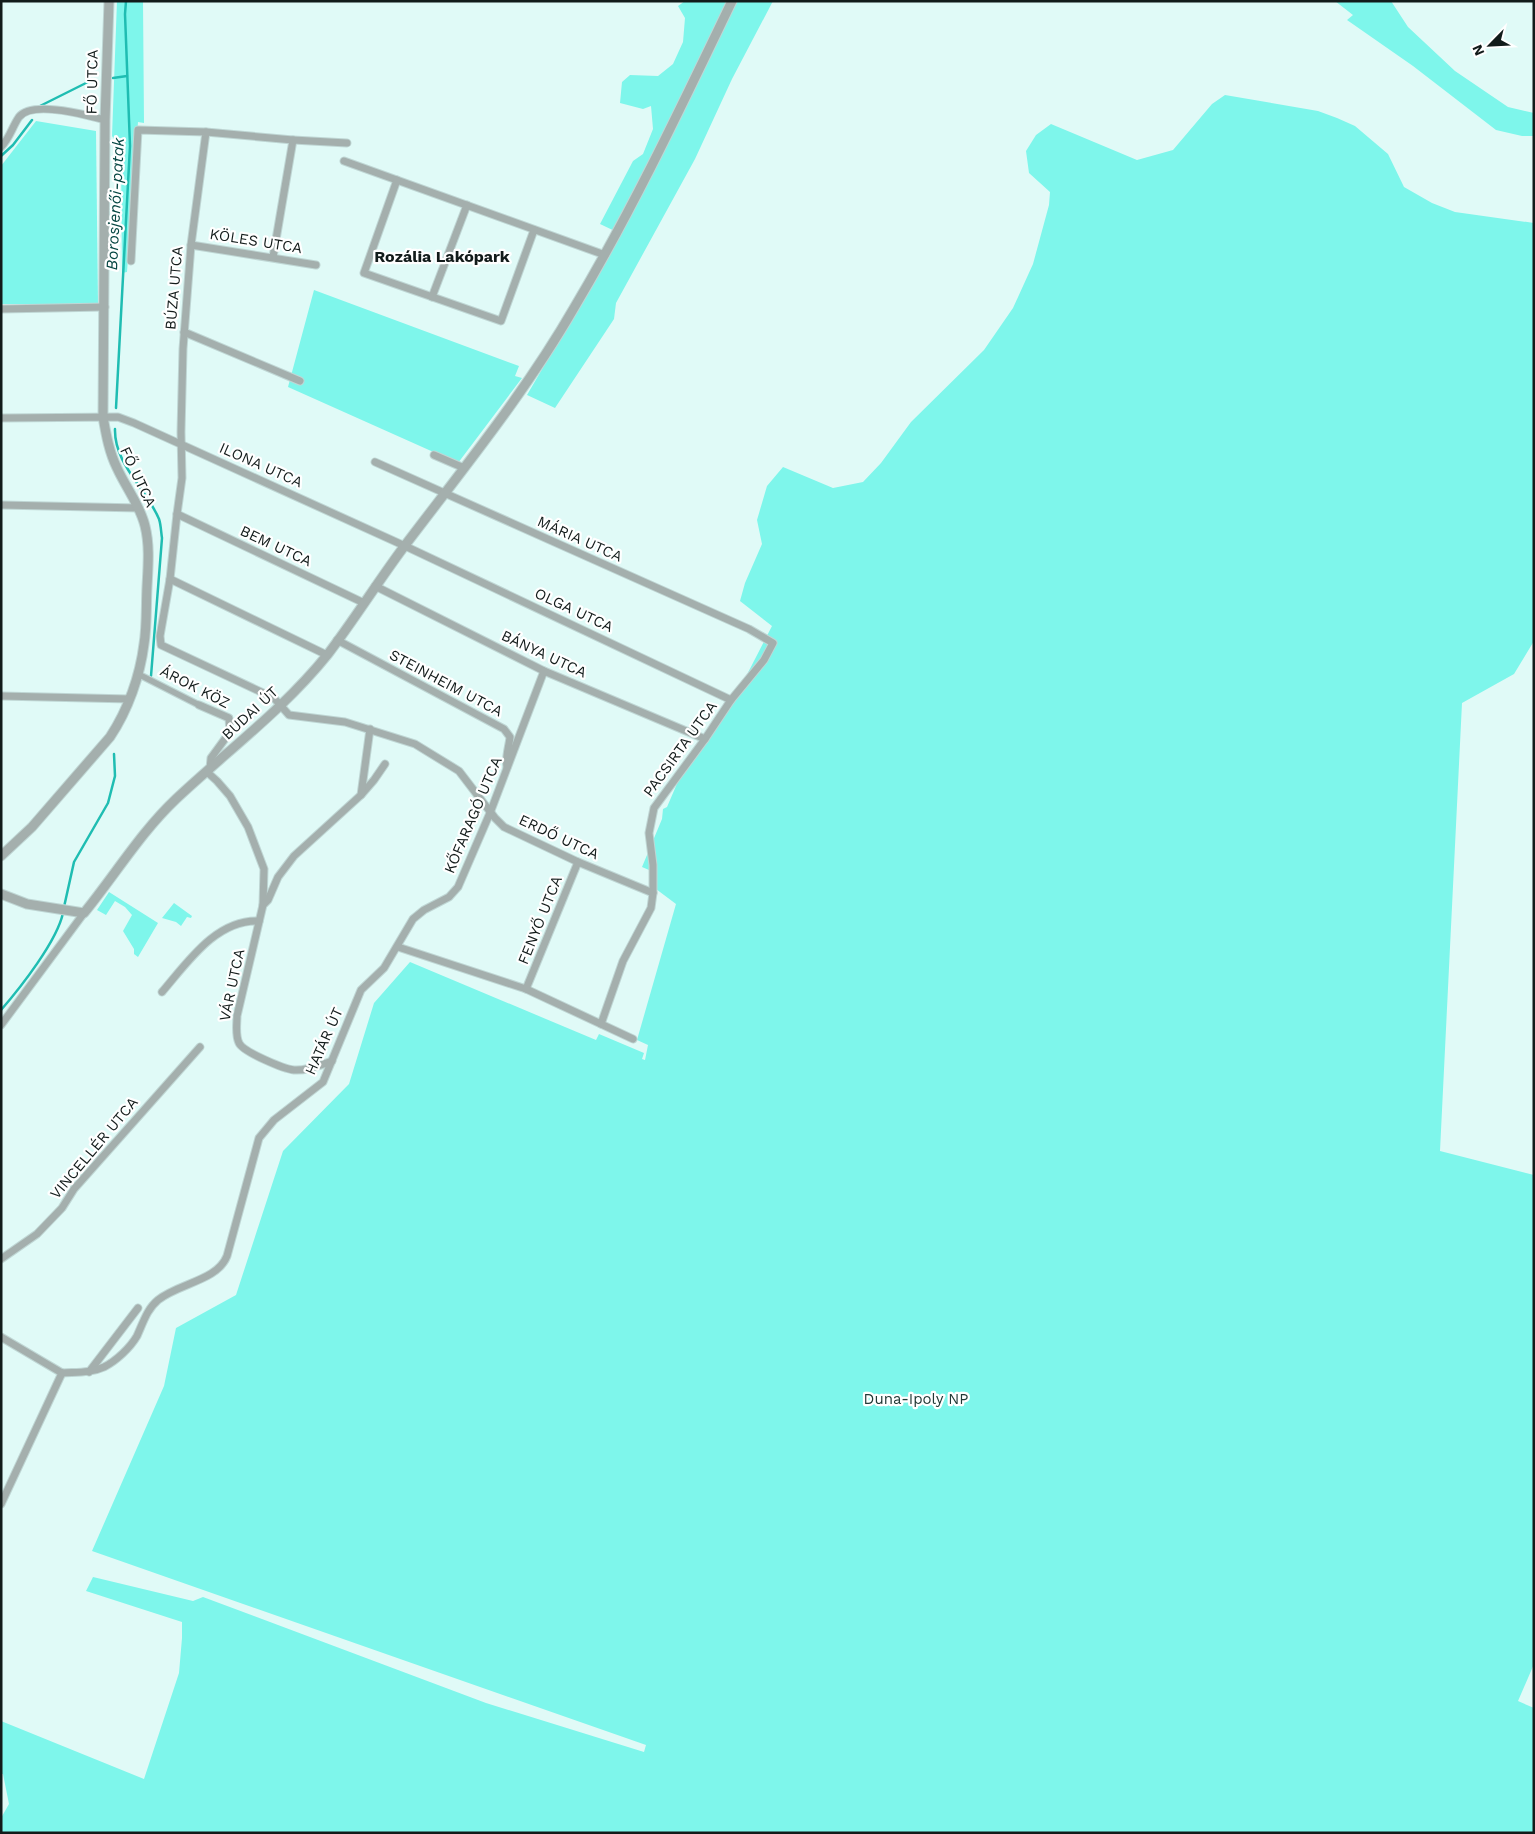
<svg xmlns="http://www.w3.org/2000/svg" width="1535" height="1834" viewBox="0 0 1535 1834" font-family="'Work Sans',sans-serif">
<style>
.green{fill:#7ef6eb}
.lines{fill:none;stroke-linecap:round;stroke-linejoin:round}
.stream{stroke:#1fbdb2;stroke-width:2.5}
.pedestrian-casing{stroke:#bfd6d4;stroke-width:8}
.minor-casing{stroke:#bfd6d4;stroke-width:9}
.tertiary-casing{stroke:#bfd6d4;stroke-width:11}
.pedestrian{stroke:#a4afad;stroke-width:5.5}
.minor{stroke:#a4afad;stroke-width:7}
.tertiary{stroke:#a4afad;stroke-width:9}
.labels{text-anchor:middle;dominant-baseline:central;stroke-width:4.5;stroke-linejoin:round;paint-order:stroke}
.street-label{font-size:15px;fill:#121b1a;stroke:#fff}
.park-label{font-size:15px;fill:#213936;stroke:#fff}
.water-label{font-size:16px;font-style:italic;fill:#064743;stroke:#fff}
.neighbourhood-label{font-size:16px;font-weight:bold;fill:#121b1a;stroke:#fff}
</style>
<rect width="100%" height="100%" fill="#e0faf7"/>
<g class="green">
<path d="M117,1H143L144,123L138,122L127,272L122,273L121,151L112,136Z"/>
<path d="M685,1H773L732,79L695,159L616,303L614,319L555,408L527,395L621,234L600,224L633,161L643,154L653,129L651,106L643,109L620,103L622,82L630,75L658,76L673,64L683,42L685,18L678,6Z"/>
<path d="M1335,1H1391L1408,27L1455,71L1508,107L1534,113V136H1522L1496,130L1413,66L1347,20L1353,15Z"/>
<path d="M1225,95L1318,111L1337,118L1355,126L1388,154L1404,187L1432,203L1455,212L1534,223V641L1514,674L1462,703L1440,1151L1534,1175V1664L1518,1701L1534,1708V1833H1V1818L9,1804L3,1774H1V1721L144,1779L179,1673L182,1638V1622L86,1591L93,1577L193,1601L203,1597L486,1703L644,1752L646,1745L92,1551L164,1386L176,1328L236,1295L283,1151L349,1084L374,1003L410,962L596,1040L599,1034L644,1053L642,1059L645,1060L648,1045L637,1040L676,904L652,886L656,873L642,867L662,819L663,809L667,807L679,779L738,692L772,626L740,601L745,583L762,544L757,520L767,486L783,467L833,488L863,482L881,463L911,422L984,350L1013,308L1033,264L1049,205L1050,192L1029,173L1026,151L1036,135L1051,124L1137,160L1173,150L1212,104Z"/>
<path d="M36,121L96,131L98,304H1V166Z"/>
<path d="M314,290L519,366L515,376L522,378L458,463L288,387Z"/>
<path d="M109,892L158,923L138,957L134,954V949L123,931L132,915L125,907L115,901L106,915L97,910Z"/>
<path d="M174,903L192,916L191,918L187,917L181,926L176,922L162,918Z"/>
</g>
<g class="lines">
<g class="stream">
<path d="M113,78L127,76"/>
<path d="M40,106L88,82"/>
<path d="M1,156L13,145L32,120"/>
<path d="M116,408L130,146L125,14L126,1"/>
<path d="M115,429C114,464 146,488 159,519C161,525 161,532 162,538L151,676"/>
<path d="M64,907L74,862L108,803L115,776L114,754"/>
<path d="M1,1010C21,987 57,941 63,913"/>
</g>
<defs>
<path id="pedestrian" d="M138,674L199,705"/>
<g id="minor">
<path d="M206,132L293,140"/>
<path d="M1,147C10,138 12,127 19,117C32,100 87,115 105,120"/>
<path d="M344,161L605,255"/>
<path d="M397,180L364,273L501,321L534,230"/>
<path d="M191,245L316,265"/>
<path d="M273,257L293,140L347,143"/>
<path d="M131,261L138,130L206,132L191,245L183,349L181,432L182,478L177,514L170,579L160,636L161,645L274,698L289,715L345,722L415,744L459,771L495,818L504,827L578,862L653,893"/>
<path d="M432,297L467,205"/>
<path d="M1,309L105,307"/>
<path d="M184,332L300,381"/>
<path d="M1,418L118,417L134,423L405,546L731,700"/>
<path d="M434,455L464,468"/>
<path d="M375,462L749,629L773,643L764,660L731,700L705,739L654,808L649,833L653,865V893L651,908L623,961L601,1024"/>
<path d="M1,505L139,508"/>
<path d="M177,514L364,603"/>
<path d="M170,579L327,655"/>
<path d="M375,586L544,671L705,739"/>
<path d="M337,640L504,729L510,737C509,747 505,758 507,767"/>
<path d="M1,696L130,699"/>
<path d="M199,705L229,718L230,732L211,758L210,769"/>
<path d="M207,772L217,781L230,796L248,827L264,869L263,905"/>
<path d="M361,795L374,780L385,764"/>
<path d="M398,947L526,989L633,1039"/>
<path d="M526,989L578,862"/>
<path d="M162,992C187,963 216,919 259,921"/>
<path d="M1,1025L84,913"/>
<path d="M332,1061C320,1065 307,1071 294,1070C284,1069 243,1052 239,1043C235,1035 237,1025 237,1016L263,905L268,900L278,877L294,856L361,795L370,729"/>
<path d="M1,1259L37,1234L62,1208L74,1189L200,1047"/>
<path d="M1,1337L62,1373"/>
<path d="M89,1372L138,1308"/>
<path d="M62,1373C77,1372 91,1373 104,1367C116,1361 130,1348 137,1336C143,1323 147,1309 158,1300C179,1283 217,1281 227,1256L259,1138L274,1120L323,1082L361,990L384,968L413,919L424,910L449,897L458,887L490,813L544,671"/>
<path d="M1,1504L62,1373"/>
</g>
<g id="tertiary">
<path d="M1,856L32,827L110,737C128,710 140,676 144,644C147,626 146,606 147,587C148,567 150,546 145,526C140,505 126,488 117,468C109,452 106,434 103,417L105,120L109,1"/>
<path d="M1,894L27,904L84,913C115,875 141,832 176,799C227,751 284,709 328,654C354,620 377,583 403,548C462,470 525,393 574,308C633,209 682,105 732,1"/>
</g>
</defs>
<use href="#pedestrian" class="pedestrian-casing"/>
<use href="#minor" class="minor-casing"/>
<use href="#tertiary" class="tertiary-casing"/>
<use href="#pedestrian" class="pedestrian"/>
<use href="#minor" class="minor"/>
<use href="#tertiary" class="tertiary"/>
</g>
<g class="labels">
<g class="street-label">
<text transform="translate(92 82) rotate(-89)">FŐ UTCA</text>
<text transform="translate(256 241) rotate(9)">KÖLES UTCA</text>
<text transform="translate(174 288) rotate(-85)">BÚZA UTCA</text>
<text transform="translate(261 465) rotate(24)">ILONA UTCA</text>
<text transform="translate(138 477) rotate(65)">FŐ UTCA</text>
<text transform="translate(580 539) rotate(24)">MÁRIA UTCA</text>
<text transform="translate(276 546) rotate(25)">BEM UTCA</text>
<text transform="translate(574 610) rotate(25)">OLGA UTCA</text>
<text transform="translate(544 654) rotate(25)">BÁNYA UTCA</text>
<text transform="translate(446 683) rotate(28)">STEINHEIM UTCA</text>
<text transform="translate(195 687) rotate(27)">ÁROK KÖZ</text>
<text transform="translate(250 713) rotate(-43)">BUDAI ÚT</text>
<text transform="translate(680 749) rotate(-54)">PACSIRTA UTCA</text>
<text transform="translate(473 815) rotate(-67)">KŐFARAGÓ UTCA</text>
<text transform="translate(559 837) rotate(25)">ERDŐ UTCA</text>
<text transform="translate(540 920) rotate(-68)">FENYŐ UTCA</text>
<text transform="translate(232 985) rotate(-78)">VÁR UTCA</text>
<text transform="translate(324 1041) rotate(-66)">HATÁR ÚT</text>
<text transform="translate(94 1148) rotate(-50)">VINCELLÉR UTCA</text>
</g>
<g class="park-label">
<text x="916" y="1399">Duna-Ipoly NP</text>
</g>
<g class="water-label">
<text transform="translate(115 204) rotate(-87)">Borosjenői-patak</text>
</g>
<g class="neighbourhood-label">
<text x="442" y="256">Rozália Lakópark</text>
</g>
</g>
<rect width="1535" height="1834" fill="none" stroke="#121b1a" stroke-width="5"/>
<g transform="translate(1490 45) rotate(246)" stroke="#ffffff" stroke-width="4" paint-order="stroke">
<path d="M0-4L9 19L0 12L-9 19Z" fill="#121b1a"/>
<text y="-8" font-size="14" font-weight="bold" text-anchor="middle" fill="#121b1a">N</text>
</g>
</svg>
